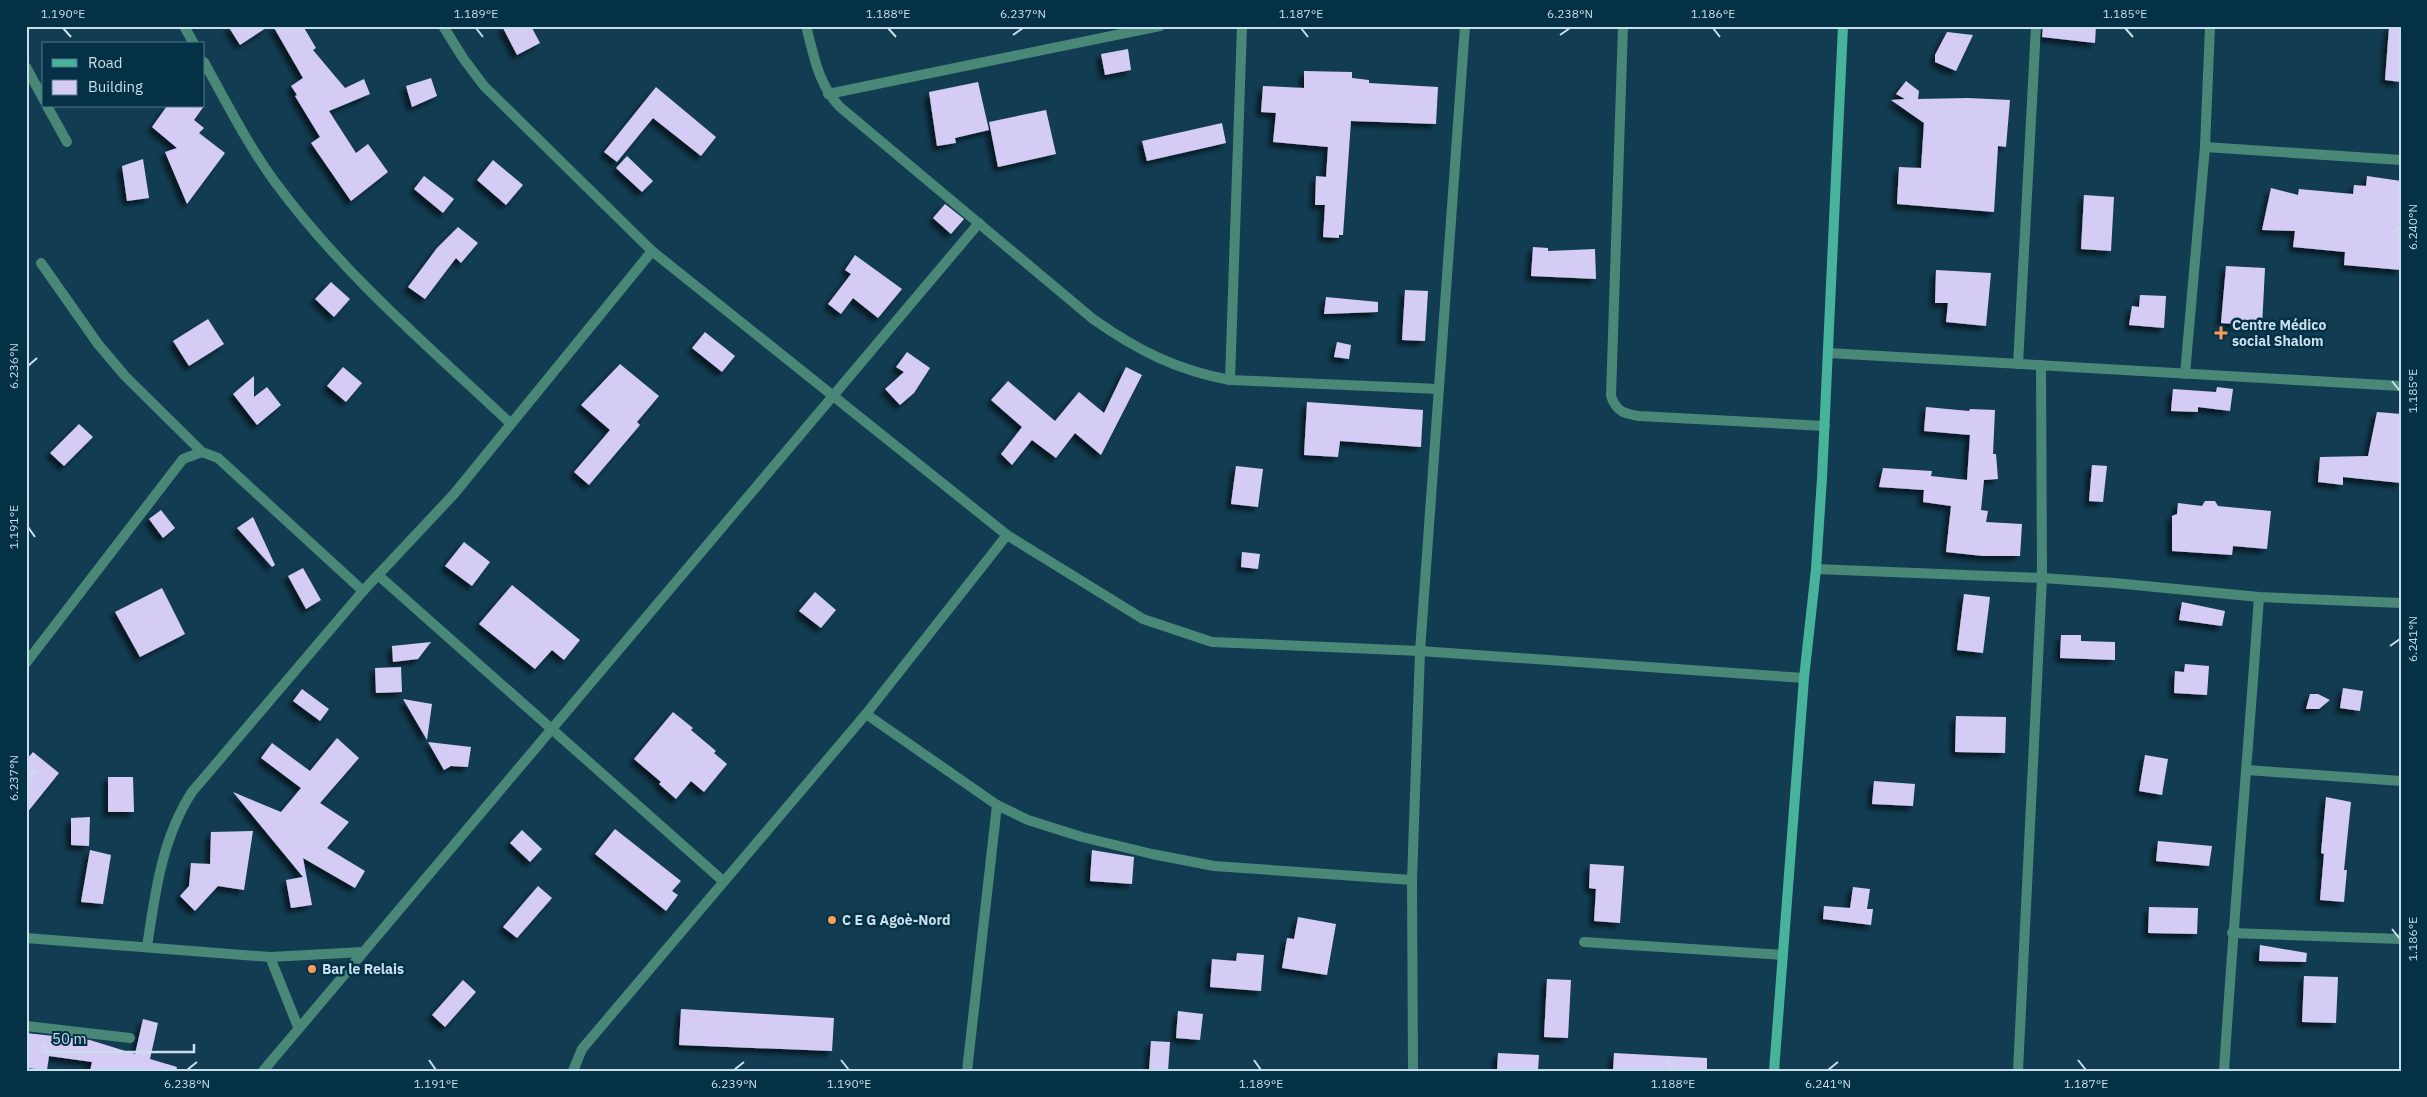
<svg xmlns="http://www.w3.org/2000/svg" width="2427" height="1097" viewBox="0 0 2427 1097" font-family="'IBM Plex Sans',sans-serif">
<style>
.building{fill:#d5ccf5;filter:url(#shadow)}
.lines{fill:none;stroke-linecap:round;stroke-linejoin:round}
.street{stroke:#498777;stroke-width:10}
.secondary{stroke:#48b39b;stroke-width:10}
.ticks{fill:none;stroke:#c9dfec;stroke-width:2}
.poi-dot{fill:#fd9d55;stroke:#053147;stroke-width:2}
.labels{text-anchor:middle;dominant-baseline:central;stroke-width:5;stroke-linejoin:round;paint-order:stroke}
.poi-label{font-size:14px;font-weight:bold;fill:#c9dfec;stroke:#053147;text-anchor:start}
.neatline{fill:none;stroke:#c9dfec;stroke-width:2}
.ticks-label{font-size:12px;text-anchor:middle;fill:#c9dfec}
</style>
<defs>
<filter id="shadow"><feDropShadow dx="-4.5" dy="4.5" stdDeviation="2.5" flood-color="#0009"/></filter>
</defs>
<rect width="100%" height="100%" fill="#123c52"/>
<g class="building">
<path d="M228,26H269L240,45Z"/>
<path d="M273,26H303L316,48L313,50L345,88L364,79L370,94L329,111L356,153L368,144L388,172L351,201L311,143L320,137L295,96L297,95L291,86L303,78Z"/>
<path d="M502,26H531L540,43L517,55Z"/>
<path d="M2043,26H2096L2095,43L2042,37Z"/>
<path d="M2389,27H2401L2400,82L2385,80Z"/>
<path d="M1947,32L1973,35L1956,71L1935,62V55Z"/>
<path d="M1128,49L1131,70L1105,75L1101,54Z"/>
<path d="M1304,71L1352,72V78L1369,80V83L1438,87L1436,124L1351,121L1343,235H1339V238L1323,237L1325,205H1315L1316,176L1326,177L1328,147L1273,142L1276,113L1261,112L1263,86L1304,88Z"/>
<path d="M431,78L437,96L412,107L406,86Z"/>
<path d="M1906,81L1919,91L1918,99L1968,98L2010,100L2006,147L1998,146L1994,212L1897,204L1899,167L1921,168L1924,123L1891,100L1905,99L1896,94Z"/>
<path d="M978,82L989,130L955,138L956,143L937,146L929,92Z"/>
<path d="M656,87L716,137L701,156L653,118L617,162L604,152Z"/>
<path d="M167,106H204L194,120L204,128L199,133L225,153L187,204L165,152L177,148L152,127Z"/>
<path d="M1046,110L1056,154L998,167L989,122Z"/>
<path d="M1222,123L1226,143L1147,161L1142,141Z"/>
<path d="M627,156L653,181L642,192L616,168Z"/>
<path d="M143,159L149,198L127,201L122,166Z"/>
<path d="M493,160L523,185L506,205L477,180Z"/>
<path d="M424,176L454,199L443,213L414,189Z"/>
<path d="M2367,176L2401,181V270L2344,265L2345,252L2293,247L2295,231L2262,230L2271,188L2298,195L2299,189L2353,194L2354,185L2366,186Z"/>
<path d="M2084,195L2114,197L2111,251L2081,249Z"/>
<path d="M945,204L964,219L951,234L933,218Z"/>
<path d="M458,227L478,243L461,263L456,258L425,299L408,287L437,248Z"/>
<path d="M1533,247L1548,248V251L1595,249L1596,279L1531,276Z"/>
<path d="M855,255L902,289L878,318L853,298L841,314L828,304L851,274L845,270Z"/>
<path d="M2226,266L2265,268L2262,326L2221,323Z"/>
<path d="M1936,270L1991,273L1986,326L1946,322L1948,303H1935Z"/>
<path d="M331,282L350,299L334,317L315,299Z"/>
<path d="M1405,290L1428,291L1425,341L1402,340Z"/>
<path d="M2140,295L2166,296L2164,328L2129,325L2132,306L2139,307Z"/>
<path d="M1326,297L1378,302V312L1324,314Z"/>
<path d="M208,319L224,344L189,366L173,341Z"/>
<path d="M705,332L735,356L722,372L692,348Z"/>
<path d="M1337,342L1351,345L1349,359L1334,357Z"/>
<path d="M907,352L930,368L914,393L900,405L885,389L904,372L896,367Z"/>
<path d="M620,364L659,396L637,422L640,425L589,485L574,472L610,430L581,405Z"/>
<path d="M343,367L362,383L346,402L327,386Z"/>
<path d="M1126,367L1142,375L1101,455L1075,433L1056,458L1032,440L1012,465L1001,454L1022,427L991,400L1008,381L1055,421L1079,392L1104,413Z"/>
<path d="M254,376V397L267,387L281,405L257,425L233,394Z"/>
<path d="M2217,387L2233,389L2230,411L2198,407V412L2171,411L2173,389L2216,392Z"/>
<path d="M1307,402L1423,410L1421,447L1340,441L1338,457L1304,455Z"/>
<path d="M1926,407L1969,411L1970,409L1995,410L1993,454H1996L1998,479L1984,480L1981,510L1988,511L1986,522L2022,524L2020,556H1983L1946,552L1951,506L1923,502L1924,490L1879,487L1883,468L1932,471L1931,476L1967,480L1970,435L1924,431Z"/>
<path d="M2377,412L2401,414V483L2343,477V485L2318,482L2320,457L2368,456Z"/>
<path d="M79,424L93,437L64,466L50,453Z"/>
<path d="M2092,465L2107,466L2103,502L2089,501Z"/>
<path d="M1236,466L1263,469L1258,507L1231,504Z"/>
<path d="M2205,501H2215L2218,506L2271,511L2267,549L2233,546L2232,555L2172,551V516L2177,514L2178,503L2202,506Z"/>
<path d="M161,510L175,528L163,538L149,519Z"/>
<path d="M253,517L275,565L272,567L237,528Z"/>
<path d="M464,542L490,562L472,586L445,566Z"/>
<path d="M1242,552L1260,554L1258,569L1241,567Z"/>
<path d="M303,568L321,600L306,609L288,576Z"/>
<path d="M512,585L580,640L564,660L552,650L535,669L479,624Z"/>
<path d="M162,588L185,634L140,657L115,612Z"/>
<path d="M815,592L836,610L821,628L799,611Z"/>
<path d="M1964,594L1990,597L1983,653L1957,650Z"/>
<path d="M2182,602L2225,611L2222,626L2179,620Z"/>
<path d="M2061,635H2081V641L2115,642V660L2060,658Z"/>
<path d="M431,642L418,659L393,662L392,646Z"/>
<path d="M2185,664L2209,666L2207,695L2174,693L2175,671L2184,672Z"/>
<path d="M401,667L402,692L376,693L375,668Z"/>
<path d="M2343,688L2363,691L2360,711L2340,708Z"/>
<path d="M302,689L329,709L320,721L293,701Z"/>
<path d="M2310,694H2318L2330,700L2319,709H2306Z"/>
<path d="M403,699L432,704L427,740Z"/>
<path d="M673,712L693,728L691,730L716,751L714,753L727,764L704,792L691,781L676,799L659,784L661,782L634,759Z"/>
<path d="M1956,716L2006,717L2005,753L1955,752Z"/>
<path d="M337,738L359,758L320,803L349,822L327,848L365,871L355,888L303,858L312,905L291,908L286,880L303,877L233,792L281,812L301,788L261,758L272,743L310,771Z"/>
<path d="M428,742L471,747L468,767L451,766L444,770Z"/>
<path d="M33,752L59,773L26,814V760Z"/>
<path d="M2145,755L2168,759L2162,795L2139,791Z"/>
<path d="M108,777H133L134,812H108Z"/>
<path d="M1874,781L1915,784L1913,806L1872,804Z"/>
<path d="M2326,797L2351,802L2344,870H2347L2344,902L2320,900L2324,854L2321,853Z"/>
<path d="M90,817L89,846L71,845V818Z"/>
<path d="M615,829L681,881L672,891L678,895L666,911L595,854Z"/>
<path d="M522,830L542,849L530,862L510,843Z"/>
<path d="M253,831L244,890L218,886L195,911L180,896L189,886L191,863L210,864L211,832Z"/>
<path d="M2158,841L2212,846L2209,866L2156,861Z"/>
<path d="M90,850L111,855L103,904L81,902Z"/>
<path d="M1092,850L1134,857L1132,884L1090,881Z"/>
<path d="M1590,864L1624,866L1620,923L1594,921L1596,889L1589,888Z"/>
<path d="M538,886L552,898L517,938L503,927Z"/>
<path d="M1853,887L1870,889L1867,909H1873L1871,925L1823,919L1824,906L1850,908Z"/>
<path d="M2149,907L2198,908L2197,934L2148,933Z"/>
<path d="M1298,917L1336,924L1327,975L1282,968L1287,938L1294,939Z"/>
<path d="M2260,945L2307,953L2306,962L2259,961Z"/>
<path d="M1237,953L1264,955L1261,991L1210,987L1212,959L1236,961Z"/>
<path d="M2304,976L2338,977L2336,1023L2302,1022Z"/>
<path d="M1547,979L1571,980L1568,1038L1544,1037Z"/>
<path d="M463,980L476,992L445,1027L432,1015Z"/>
<path d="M681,1009L834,1018L832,1051L679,1045Z"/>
<path d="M1178,1011L1203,1014L1200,1040L1176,1038Z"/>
<path d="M143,1019L158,1023L150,1059L177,1067L176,1071H90L92,1062L49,1056L47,1070L26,1068V1033L90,1040L135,1054Z"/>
<path d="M1151,1041L1170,1042L1168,1071H1149Z"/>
<path d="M1498,1053L1539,1055L1538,1071H1497Z"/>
<path d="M1614,1053L1707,1058V1071H1613Z"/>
</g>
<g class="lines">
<g class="street">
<path d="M184,26L194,44"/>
<path d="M443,26L463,58L484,86L652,251L1007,535L1143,619L1212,642L1420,651L1804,678"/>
<path d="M806,26C814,56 818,84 840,107L1093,319C1137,350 1176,370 1230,380L1439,389"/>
<path d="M1623,26L1611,396C1616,411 1624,414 1639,416L1825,426"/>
<path d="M204,62C226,102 248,145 275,182C342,273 428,346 510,423"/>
<path d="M26,67L44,100"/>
<path d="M828,94L1160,26"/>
<path d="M47,106L67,142"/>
<path d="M2205,147L2401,160"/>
<path d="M41,263L98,344L125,376L202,452"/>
<path d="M1828,353L2401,386"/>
<path d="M2018,364L2036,26"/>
<path d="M2185,374L2205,147L2210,26"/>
<path d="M1230,380L1242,26"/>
<path d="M1816,569L2042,578L2114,583L2259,597L2401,603"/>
<path d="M378,575L723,881"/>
<path d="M26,663L183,459L202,452L218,458L363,591"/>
<path d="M866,714L997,805L1028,820L1082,837L1152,854L1214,866L1412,880"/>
<path d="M2247,770L2401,781"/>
<path d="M2232,933L2401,939"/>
<path d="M26,938L270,957L363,952"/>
<path d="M1584,942L1783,955"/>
<path d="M147,947C155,893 162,838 192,792L363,591L454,494L652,251"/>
<path d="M270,957L298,1027"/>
<path d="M26,1026L130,1038"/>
<path d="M263,1071L979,223"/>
<path d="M573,1071L582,1049L866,714L1007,535"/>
<path d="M967,1071L997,805"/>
<path d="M1413,1071L1412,880L1420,651L1465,26"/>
<path d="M2018,1071L2042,578L2041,365"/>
<path d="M2224,1071C2234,913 2248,755 2259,597"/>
</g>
<path class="secondary" d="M1774,1071L1804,678L1816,569L1822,478L1843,26"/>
</g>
<path class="ticks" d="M63,28L71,37M476,28L483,37M888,28L896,37M1301,28L1308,37M1713,28L1720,37M2125,28L2133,37M1013,35L1023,28M1560,35L1570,28M2390,234L2400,227M28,366L37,358M2392,381L2400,391M28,527L35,537M2390,646L2400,639M28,778L37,770M2392,929L2400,939M429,1060L436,1070M841,1060L849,1070M1254,1060L1261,1070M1666,1060L1673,1070M2078,1060L2086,1070M187,1070L197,1062M734,1070L744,1062M1828,1070L1838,1062"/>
<g class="poi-dot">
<path d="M2218.5 325.5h5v5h5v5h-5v5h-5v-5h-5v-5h5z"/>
<circle cx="832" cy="920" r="5"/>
<circle cx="312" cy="969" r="5"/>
</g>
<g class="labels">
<g class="poi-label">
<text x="2232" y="325">Centre Médico<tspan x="2232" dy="16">social Shalom</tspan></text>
<text x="842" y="920">C E G Agoè-Nord</text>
<text x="322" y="969">Bar le Relais</text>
</g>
</g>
<rect width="2427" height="1097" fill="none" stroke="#053147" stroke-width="55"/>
<rect x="42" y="42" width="162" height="65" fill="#053147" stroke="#537789"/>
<rect x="52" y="59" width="25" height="8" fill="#48b39b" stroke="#537789"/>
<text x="88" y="68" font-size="15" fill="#c9dfec">Road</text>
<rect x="52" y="80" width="25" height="15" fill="#d5ccf5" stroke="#537789"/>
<text x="88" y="92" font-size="15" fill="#c9dfec">Building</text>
<path d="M45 1044v8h149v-8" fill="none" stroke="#c9dfec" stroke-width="2.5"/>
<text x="52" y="1044" font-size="15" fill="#c9dfec" stroke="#053147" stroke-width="4" paint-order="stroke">50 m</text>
<rect x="28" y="28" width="2372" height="1042" class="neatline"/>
<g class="ticks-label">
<text x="63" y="18">1.190°E</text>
<text x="476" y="18">1.189°E</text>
<text x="888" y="18">1.188°E</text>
<text x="1023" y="18">6.237°N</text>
<text x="1301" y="18">1.187°E</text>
<text x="1570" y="18">6.238°N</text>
<text x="1713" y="18">1.186°E</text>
<text x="2125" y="18">1.185°E</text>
<text transform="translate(2413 227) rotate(-90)" y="4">6.240°N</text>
<text transform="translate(14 366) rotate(-90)" y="4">6.236°N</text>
<text transform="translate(2413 391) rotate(-90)" y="4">1.185°E</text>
<text transform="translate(14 527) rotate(-90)" y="4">1.191°E</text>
<text transform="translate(2413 639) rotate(-90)" y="4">6.241°N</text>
<text transform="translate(14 778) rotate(-90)" y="4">6.237°N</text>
<text transform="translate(2413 939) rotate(-90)" y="4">1.186°E</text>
<text x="187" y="1088">6.238°N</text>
<text x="436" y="1088">1.191°E</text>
<text x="734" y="1088">6.239°N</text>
<text x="849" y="1088">1.190°E</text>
<text x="1261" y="1088">1.189°E</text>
<text x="1673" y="1088">1.188°E</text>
<text x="1828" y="1088">6.241°N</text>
<text x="2086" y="1088">1.187°E</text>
</g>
</svg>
